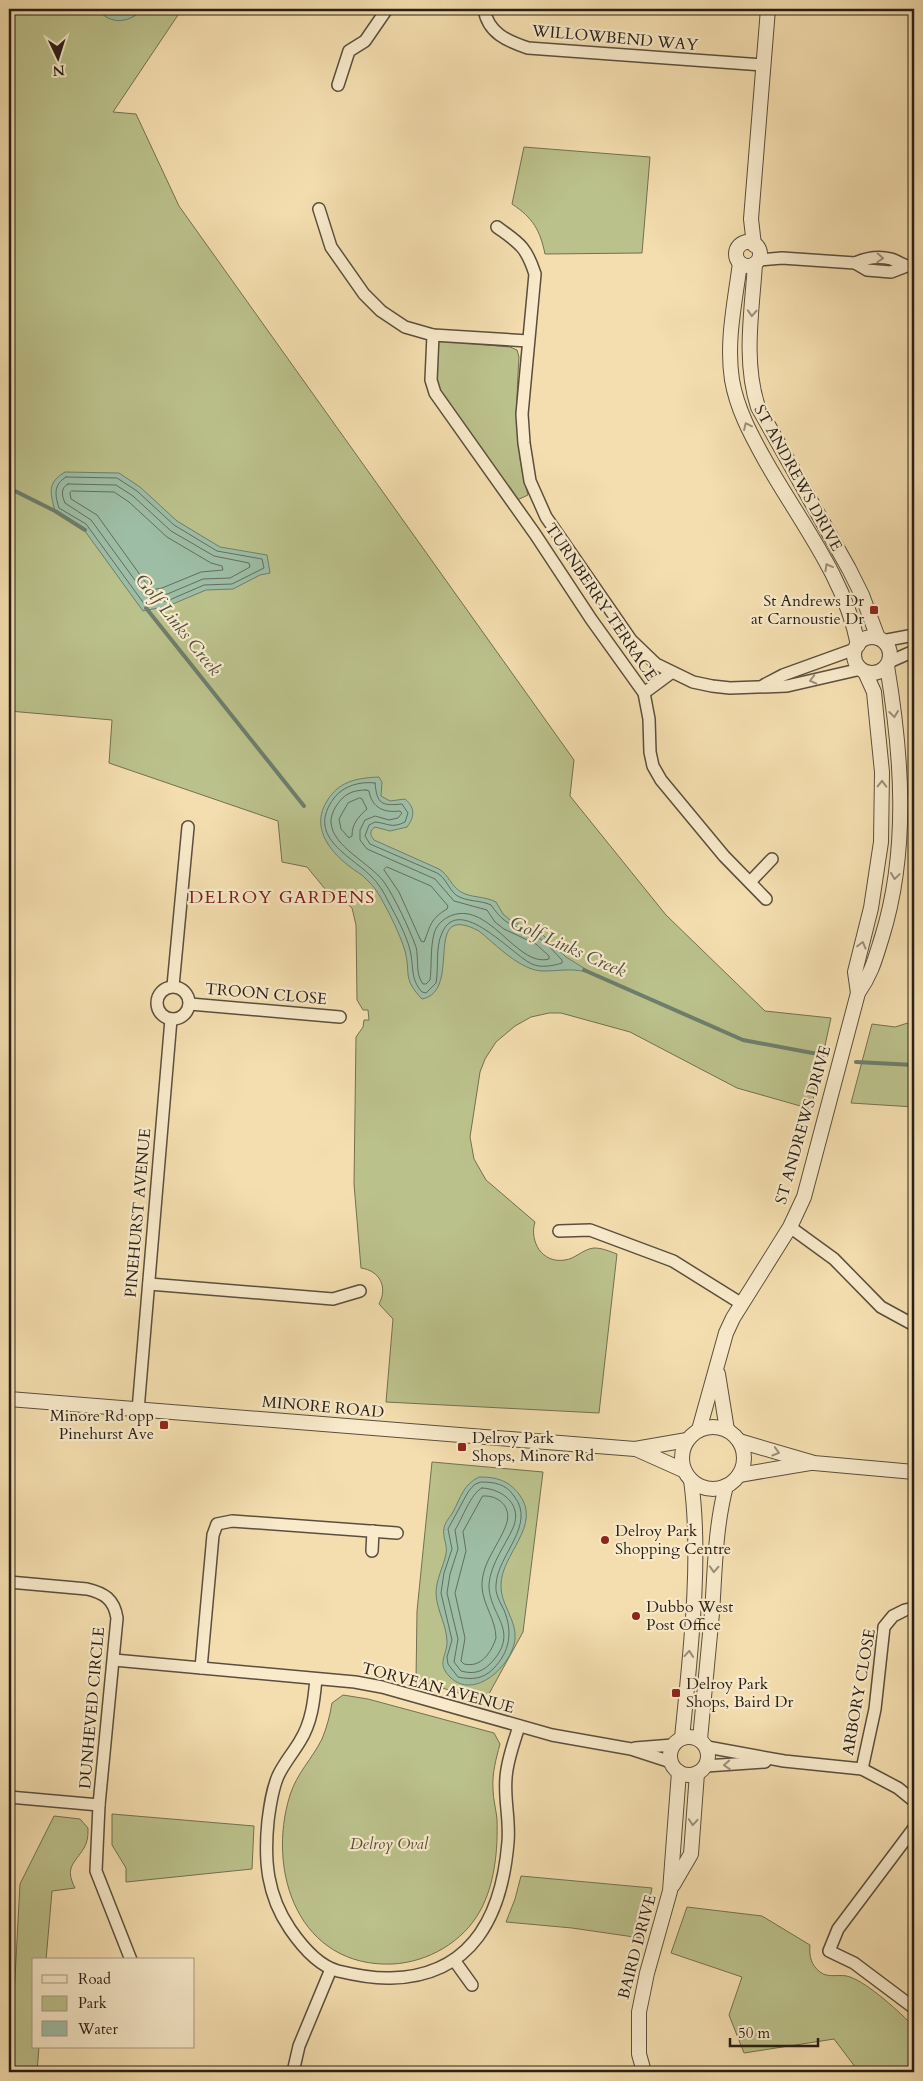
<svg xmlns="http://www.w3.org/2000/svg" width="923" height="2081" viewBox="0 0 923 2081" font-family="Cardo,serif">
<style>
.green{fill:#bbc18b;stroke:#727050}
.water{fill:#9dbda5;stroke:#6e7e6c}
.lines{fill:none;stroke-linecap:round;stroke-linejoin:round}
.shore{stroke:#626e5e;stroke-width:1}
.stream{stroke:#6e7e6c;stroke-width:4}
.minor-casing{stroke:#5b4f3c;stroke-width:14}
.tertiary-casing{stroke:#5b4f3c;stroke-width:16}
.minor{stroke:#f8eacb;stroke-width:11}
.tertiary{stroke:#f8eacb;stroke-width:14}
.oneway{stroke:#9a8f7a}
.poi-dot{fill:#8f2418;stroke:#f8eacb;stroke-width:2}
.labels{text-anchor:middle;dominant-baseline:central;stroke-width:4.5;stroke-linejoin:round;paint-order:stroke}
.street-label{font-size:16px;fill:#281f16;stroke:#f8eacb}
.poi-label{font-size:16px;fill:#281f16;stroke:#f8eacb;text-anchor:start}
.park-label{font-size:16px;font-style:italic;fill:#545039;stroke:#f8eacb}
.water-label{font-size:18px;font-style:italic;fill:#4b4e41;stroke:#f8eacb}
.neighbourhood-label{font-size:18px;letter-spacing:1px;fill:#7a1f14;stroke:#f8eacb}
</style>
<rect width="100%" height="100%" fill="#f4deaf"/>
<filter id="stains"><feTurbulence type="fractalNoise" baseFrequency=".004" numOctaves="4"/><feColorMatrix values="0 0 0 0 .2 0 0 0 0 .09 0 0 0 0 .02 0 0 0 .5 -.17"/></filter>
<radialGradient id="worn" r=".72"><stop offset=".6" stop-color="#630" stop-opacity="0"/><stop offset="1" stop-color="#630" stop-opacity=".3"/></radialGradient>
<g class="green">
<path d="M9,9H182L113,112L136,114L179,206L574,760L570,796L666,915L765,1011L831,1018L811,1109L737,1088L630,1032L561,1013H549L531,1017L515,1026L496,1042L485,1059L480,1072L470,1137L474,1159L486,1180L535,1222C529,1241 542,1264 565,1260C575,1259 583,1249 594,1248C602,1248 609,1251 617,1254L599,1413L386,1402L393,1319L379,1304C388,1287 380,1271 361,1268L354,1184L356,1037L363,1027L364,1020H369L368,1010H363L357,1000L356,925L352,908L341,898L330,895L307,867L282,862L278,821L109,763L112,720L9,711Z"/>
<path d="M524,147L650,157L642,253L545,254C540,230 533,218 512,204Z"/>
<path d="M443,341L510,347L517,350L519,357C516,408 514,445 528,495L515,501L433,383L436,343Z"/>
<path d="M914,1021V1107L851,1103L872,1024L895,1027Z"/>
<path d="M432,1462L543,1472L523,1632L485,1701L416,1680L417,1611Z"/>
<path d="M343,1695L368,1699L494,1733L500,1744C496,1759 492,1773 493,1789C493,1799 496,1809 497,1819C498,1849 495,1884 480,1911C463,1942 428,1962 393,1964C299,1968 266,1872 290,1795C297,1773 312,1759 322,1739C327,1727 330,1715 332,1703Z"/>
<path d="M112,1814L254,1826L252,1869L126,1882V1868L112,1845Z"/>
<path d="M54,1816L80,1819L88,1828C88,1835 88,1841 84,1848C75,1863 64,1867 75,1888L52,1891L46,1960H34V2047H39L37,2072H10L20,1884Z"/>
<path d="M521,1876L652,1888L641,1938L572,1928L506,1922L515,1899Z"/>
<path d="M687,1907L762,1916L810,1945C809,1956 811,1965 820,1972C829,1979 840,1973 850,1977C868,1983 901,2013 914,2027V2072H859L834,2039L744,2053L729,2015L742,1977L671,1953Z"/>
</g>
<g class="water">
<path d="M97,9H144C128,23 112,26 97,9Z"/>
<path d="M65,472L119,473L140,487L177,521L220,547L267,555L270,573L260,575L233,589L206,590L168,606L143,611L82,527L55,511C50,492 47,483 65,472Z"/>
<path d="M379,777L382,782L381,796L390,801L405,799C415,807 415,817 407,827L390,831L375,827C369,831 370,835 374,840L439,869C449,875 451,886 461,892C471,898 485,896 496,902L503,914L510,920L543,935L566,957L587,970L586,972C571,968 559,971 544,971C522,972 495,944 479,931C420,900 464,991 422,999C402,978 411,974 405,951C401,937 390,914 383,902C379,894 374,886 367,880C362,874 355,871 349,866C328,850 311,826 327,801C339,781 357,778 379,777Z"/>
<path d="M479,1477C496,1477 508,1480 519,1494C543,1525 501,1554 501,1585C500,1604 517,1620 515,1639C512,1666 474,1701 450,1677C436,1663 447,1656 447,1642C447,1626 437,1611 436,1594C436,1579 443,1568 446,1554C448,1545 442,1537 444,1528C445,1522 450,1517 453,1512C461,1497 463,1485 479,1477Z"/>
</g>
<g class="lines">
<g class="shore">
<path d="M66,477L117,478L137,491L174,525L217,551L262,559L264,568L232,584L204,585L167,601L145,605L86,524L59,508C55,495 53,485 66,477Z"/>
<path d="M68,484L116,485L133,496L171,531L214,556L249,563L250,567L230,578L203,579L165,595L148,598L91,520L65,503C62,496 60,488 68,484Z"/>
<path d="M72,491L114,492L129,502L167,537L211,563L222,566L223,570L201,572L162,588L151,590L97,515L71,499L70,493Z"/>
<path d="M375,783C377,804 381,806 402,804L408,813L405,822C391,829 388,823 375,822L369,825L365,836L370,844L437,873C446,878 448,888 456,895C466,902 481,900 491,905C509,931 517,923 539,938C548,944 555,953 562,960V963C553,966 540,968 532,964C512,955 459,893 442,933C435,948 439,967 436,983L426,993L422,992C410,979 414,966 410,950C406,934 396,916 388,901C384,892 378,883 371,876C348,854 306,836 334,798C343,786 360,781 375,783Z"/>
<path d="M366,790L369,791C372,808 384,813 400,811L402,813L398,818L389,820L375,816L365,820L360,830V840L367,849L435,879L454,901L487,910L495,922L504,929L536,944L549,956V959C516,968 488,897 448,917C441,921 436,926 434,934C430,949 432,965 430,980L426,984H423C415,974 419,959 416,947C410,930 394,896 384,882C370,863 333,847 331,823C330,813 339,799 348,794C353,791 360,790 366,790Z"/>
<path d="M360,798L362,799L367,809C358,817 352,824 352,836L349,838L341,829L339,819L348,803Z"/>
<path d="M387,867L431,886L448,906L447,909C430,919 431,925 424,942L421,941L399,892L384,870Z"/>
<path d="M481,1482C495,1482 506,1484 514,1496C537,1525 497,1555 496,1585C495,1594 500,1602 504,1610C513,1632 510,1652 493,1669C483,1679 472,1680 458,1677L448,1664L447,1657L452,1640L441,1593L444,1573L452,1549L448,1529L468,1492L474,1485Z"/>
<path d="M482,1488C503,1489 523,1505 513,1528C505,1546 491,1563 489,1584C488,1616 523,1631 489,1665C480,1673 472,1674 461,1671L454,1662L458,1639L447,1593L450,1574L458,1549L455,1530C462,1519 471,1493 482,1488Z"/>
<path d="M483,1496C498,1495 511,1506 507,1522C501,1543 481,1562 482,1587C483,1605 496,1620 496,1638C491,1653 481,1668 464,1664L461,1661L465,1638L455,1593L466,1551L463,1532Z"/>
</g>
<g class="stream">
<path d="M9,488L55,511L85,530"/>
<path d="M146,608L304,806"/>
<path d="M584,970L743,1040L823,1055"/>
<path d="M856,1062L914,1065"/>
</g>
<defs>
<g id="minor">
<path d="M484,9C488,33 507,41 528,48L763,65"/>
<path d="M338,85L349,51L365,41L387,9"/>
<path d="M319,209L331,247L364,294L381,311L405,327L433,335L528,341"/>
<path d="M497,227C519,243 526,246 535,274L522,414L524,443L530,481L546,517L631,640L656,664L693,682L712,686L730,688L787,686L861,669"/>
<path d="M758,260L782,258L855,263L867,270L891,272L904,267"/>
<path d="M855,263C866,258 879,256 891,259C901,262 903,267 914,267"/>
<path d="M433,335L431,380L435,393L535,534L591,619L644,693L649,719L650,752L653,766L661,780L724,856L766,899"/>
<path d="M882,641L914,635"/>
<path d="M889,662L914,651"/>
<path d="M764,685L783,675L855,649"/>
<path d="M644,693L671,673"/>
<path d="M750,882L772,859"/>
<path d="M173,986L188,827"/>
<circle cx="173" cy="1003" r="16"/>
<path d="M190,1004L340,1017"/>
<path d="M790,1227L834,1259L881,1307L914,1325"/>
<path d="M559,1231L590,1230L673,1261L742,1304"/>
<path d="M149,1284L333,1299L360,1291"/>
<path d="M138,1410L171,1019"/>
<path d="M372,1551L373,1531"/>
<path d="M9,1582L87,1589C104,1593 114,1599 117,1618L99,1805L9,1797"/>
<path d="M114,1660L355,1682L382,1687L552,1735L631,1749L671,1762"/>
<path d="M201,1668L213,1535L217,1524L232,1521L397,1533"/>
<path d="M316,1679C314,1700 312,1722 300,1741C293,1753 284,1763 278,1776C272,1790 270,1805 268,1821C264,1861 267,1895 290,1929C301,1945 319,1966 338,1971C355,1975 373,1979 391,1978C473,1976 502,1915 508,1842C510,1820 504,1799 506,1778C507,1760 514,1743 519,1726"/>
<path d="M707,1747L784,1761L862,1769L898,1788L914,1801"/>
<path d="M635,1748L673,1745"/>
<path d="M706,1766L765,1762"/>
<path d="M862,1769L875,1709L884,1627L893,1616L905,1610L914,1608"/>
<path d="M99,1805L96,1871L131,1960"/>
<path d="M914,1828L838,1929L829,1951L854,1963L914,2008"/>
<path d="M454,1960L472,1985"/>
<path d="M293,2072L299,2046L331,1969"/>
</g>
<g id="tertiary">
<circle cx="748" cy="254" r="12"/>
<path d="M754,245L751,219L768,9"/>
<path d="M740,263C735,302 726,341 732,380C737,409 751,435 765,460C798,519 845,577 858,645"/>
<path d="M755,264C752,311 743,361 758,407L849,569L862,595L878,638"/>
<circle cx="872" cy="655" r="18"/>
<path d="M858,993L855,972L871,908L881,842L882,772L874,692L865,672"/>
<path d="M718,1374L727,1430"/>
<path d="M9,1399L635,1449L687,1440"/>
<circle cx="713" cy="1458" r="31"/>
<path d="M699,1430L726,1333L733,1318L790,1227L804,1197L858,993C872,973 875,959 882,937C909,850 902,755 887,666"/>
<path d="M739,1441L814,1463L914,1472"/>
<path d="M636,1449L683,1470"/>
<path d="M739,1475L810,1463"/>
<circle cx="689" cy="1756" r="19"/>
<path d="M682,1738C690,1657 702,1560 691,1480"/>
<path d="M700,1739C704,1697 708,1655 712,1613C715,1570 715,1528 726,1486"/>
<path d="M673,1885L691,1854L697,1773"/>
<path d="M644,2072L639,2054V2012L647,1973L670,1891L679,1772"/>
</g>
</defs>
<use href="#minor" class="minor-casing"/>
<use href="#tertiary" class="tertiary-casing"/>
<use href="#minor" class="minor"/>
<use href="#tertiary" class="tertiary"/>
</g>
<defs><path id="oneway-chevron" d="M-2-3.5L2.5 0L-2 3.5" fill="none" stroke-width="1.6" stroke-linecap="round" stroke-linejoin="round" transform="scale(1.25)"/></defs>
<g class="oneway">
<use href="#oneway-chevron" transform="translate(880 258) rotate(3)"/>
<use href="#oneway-chevron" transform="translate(752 313) rotate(93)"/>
<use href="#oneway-chevron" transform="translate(747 426) rotate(-115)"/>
<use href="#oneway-chevron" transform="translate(828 567) rotate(-119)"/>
<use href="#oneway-chevron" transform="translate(813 680) rotate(166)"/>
<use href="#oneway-chevron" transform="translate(894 714) rotate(83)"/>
<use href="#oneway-chevron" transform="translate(882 784) rotate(-89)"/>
<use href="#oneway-chevron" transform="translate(895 876) rotate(98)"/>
<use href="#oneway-chevron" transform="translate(862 945) rotate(-75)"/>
<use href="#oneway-chevron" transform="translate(776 1452) rotate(16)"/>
<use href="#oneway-chevron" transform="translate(714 1569) rotate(93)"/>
<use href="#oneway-chevron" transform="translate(689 1654) rotate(-85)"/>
<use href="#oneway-chevron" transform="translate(727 1765) rotate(176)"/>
<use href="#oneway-chevron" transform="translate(693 1822) rotate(94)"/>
</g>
<g class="poi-dot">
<rect x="869" y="605" width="10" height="10" rx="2.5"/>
<rect x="159" y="1420" width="10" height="10" rx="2.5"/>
<rect x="457" y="1442" width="10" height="10" rx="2.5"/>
<circle cx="605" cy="1540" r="5"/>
<circle cx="636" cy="1616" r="5"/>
<rect x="671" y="1688" width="10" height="10" rx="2.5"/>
</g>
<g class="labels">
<g class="street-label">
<text transform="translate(615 38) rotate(5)">WILLOWBEND WAY</text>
<text transform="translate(798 478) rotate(61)">ST ANDREWS DRIVE</text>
<text transform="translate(601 602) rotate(56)">TURNBERRY TERRACE</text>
<text transform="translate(266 994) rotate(5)">TROON CLOSE</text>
<text transform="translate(803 1125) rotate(-74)">ST ANDREWS DRIVE</text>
<text transform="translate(138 1213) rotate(-85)">PINEHURST AVENUE</text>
<text transform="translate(323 1407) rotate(5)">MINORE ROAD</text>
<text transform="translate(438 1688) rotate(15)">TORVEAN AVENUE</text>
<text transform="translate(859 1692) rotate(-80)">ARBORY CLOSE</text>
<text transform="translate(92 1708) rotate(-85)">DUNHEVED CIRCLE</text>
<text transform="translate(637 1947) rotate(-75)">BAIRD DRIVE</text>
</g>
<g class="poi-label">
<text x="864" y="601" text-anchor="end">St Andrews Dr<tspan x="864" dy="18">at Carnoustie Dr</tspan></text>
<text x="154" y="1416" text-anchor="end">Minore Rd opp<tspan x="154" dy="18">Pinehurst Ave</tspan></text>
<text x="472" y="1438">Delroy Park<tspan x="472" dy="18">Shops, Minore Rd</tspan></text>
<text x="615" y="1531">Delroy Park<tspan x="615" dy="18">Shopping Centre</tspan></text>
<text x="646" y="1607">Dubbo West<tspan x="646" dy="18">Post Office</tspan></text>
<text x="686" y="1684">Delroy Park<tspan x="686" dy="18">Shops, Baird Dr</tspan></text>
</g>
<g class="park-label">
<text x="389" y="1844">Delroy Oval</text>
</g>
<g class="water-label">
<text transform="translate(178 625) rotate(51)">Golf Links Creek</text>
<text transform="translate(568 947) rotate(24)">Golf Links Creek</text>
</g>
<g class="neighbourhood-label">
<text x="282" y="897">DELROY GARDENS</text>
</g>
</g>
<rect width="923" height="2081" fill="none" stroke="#f4deaf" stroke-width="30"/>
<rect x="10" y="10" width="903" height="2061" fill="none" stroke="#281f16" stroke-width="2.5"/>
<rect x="15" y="15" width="893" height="2051" fill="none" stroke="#281f16"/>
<rect x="32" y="1958" width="162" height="90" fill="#f8eacb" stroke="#a59983"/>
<rect x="42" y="1975" width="25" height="8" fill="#f8eacb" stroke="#a59983"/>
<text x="78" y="1984" font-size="15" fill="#281f16">Road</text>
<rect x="42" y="1996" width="25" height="15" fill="#bbc18b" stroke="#a59983"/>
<text x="78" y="2008" font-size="15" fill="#281f16">Park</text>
<rect x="42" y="2021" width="25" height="15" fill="#9dbda5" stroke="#a59983"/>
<text x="78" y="2034" font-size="15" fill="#281f16">Water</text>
<g transform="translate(58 58) rotate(176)" stroke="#f8eacb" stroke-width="4" paint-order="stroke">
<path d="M0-4L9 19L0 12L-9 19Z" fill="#281f16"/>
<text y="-8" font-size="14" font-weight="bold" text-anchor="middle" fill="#281f16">N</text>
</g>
<path d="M730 2038v8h88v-8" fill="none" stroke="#281f16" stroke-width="2.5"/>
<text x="738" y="2038" font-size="15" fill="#281f16" stroke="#f8eacb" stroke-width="4" paint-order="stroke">50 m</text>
<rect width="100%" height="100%" filter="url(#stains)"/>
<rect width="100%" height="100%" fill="url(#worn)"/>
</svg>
